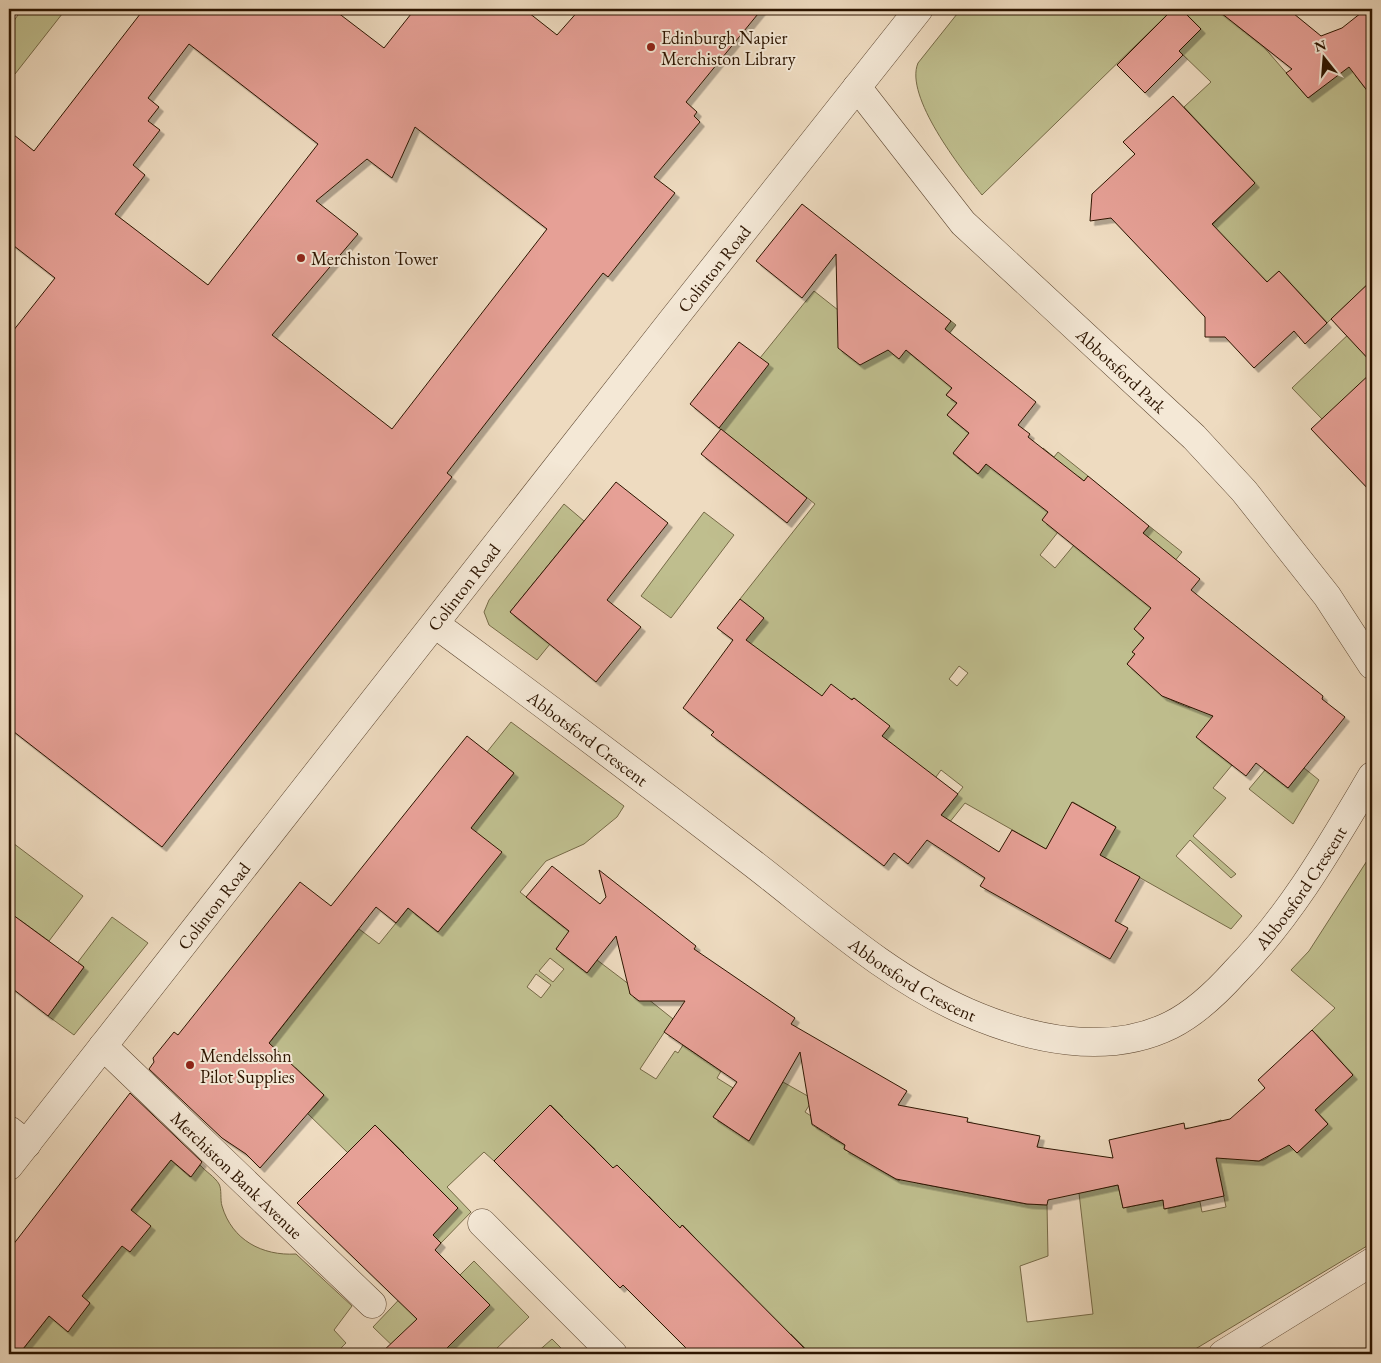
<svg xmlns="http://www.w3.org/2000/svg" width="1381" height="1363" viewBox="0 0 1381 1363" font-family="'EB Garamond',serif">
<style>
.green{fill:#bfbe8e;stroke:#766a47;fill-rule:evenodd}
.building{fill:#e6a096;stroke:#2d1500;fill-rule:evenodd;filter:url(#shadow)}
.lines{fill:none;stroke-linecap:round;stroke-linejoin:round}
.minor-casing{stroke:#5d4630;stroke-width:29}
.tertiary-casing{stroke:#5d4630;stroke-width:29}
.minor{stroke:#f4e8d6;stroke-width:28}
.tertiary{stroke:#f4e8d6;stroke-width:28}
.poi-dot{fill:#8f2418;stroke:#f4e8d6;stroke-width:2}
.labels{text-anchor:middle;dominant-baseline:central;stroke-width:4;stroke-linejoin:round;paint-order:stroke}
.poi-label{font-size:18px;fill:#2d1500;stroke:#f4e8d6;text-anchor:start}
.street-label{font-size:18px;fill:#2d1500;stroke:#f4e8d6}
</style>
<defs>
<filter id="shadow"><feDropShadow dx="4.5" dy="4.5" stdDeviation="0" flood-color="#0004"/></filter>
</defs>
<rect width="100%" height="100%" fill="#eedbc0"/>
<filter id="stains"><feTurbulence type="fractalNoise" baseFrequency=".004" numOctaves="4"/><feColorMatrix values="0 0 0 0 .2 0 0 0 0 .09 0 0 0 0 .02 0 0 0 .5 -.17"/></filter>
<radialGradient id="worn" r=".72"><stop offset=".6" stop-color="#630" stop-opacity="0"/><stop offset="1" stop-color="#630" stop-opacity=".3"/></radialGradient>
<g class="green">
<path d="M22,9H66L15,74L9,70V28Z"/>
<path d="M961,9H1173L982,195C961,169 904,96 918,63Z"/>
<path d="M1181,9H1247L1235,24L1263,46L1308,98L1372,47V62L1355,75L1372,97V280L1327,323L1279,271L1264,285L1223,236L1188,269L1208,229L1255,183L1184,107L1211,82L1179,51L1201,29Z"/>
<path d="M814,291L881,344L906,350L919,361L951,321L956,325L936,350L964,373L946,395L957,403L947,415L969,433L953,454L978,474L995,453L1013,485L1043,448L1054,457L1058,452L1088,476L1084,481L1078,476L1068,489L1058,532L1040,555L1055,568L1074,545L1110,574L1149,526L1182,552L1150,592L1158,600L1134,629L1144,638L1133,652L1135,654L1127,664C1151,684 1158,697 1190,708L1202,692L1225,702L1197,737L1232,765L1213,788L1226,798L1193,836L1236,874L1231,878L1190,840L1176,856L1242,916L1231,929L1105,858L1089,873L1116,827L1073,802L1046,849L965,803L941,833L933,826L963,787L941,770L918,802L882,736L889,726L854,698L809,712L815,691L772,659L734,654L740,599L815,504L719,428L760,358ZM959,666L968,673L957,686L949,679Z"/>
<path d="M1372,312V376L1322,419L1292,388Z"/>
<path d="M564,504L584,521L510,612L550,644L537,660L489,625L484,612L489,600Z"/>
<path d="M704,512L734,535L671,618L641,596Z"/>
<path d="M511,722L624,806L617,817L584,844L546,861L520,892L570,932L556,949L587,973L597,960L630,985V994L648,999L673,1019L640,1069L656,1079L675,1051L678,1053L683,1045L721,1071L717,1078L733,1088L713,1117L749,1141L783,1082L813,1099L805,1112L811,1116L812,1125L822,1131L830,1128L834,1130L830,1137L845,1145L844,1149L899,1181L916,1151L917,1183L1026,1204L1047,1205L1048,1256L1020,1266L1027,1322L1093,1314L1079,1193L1118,1185L1123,1208L1163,1200L1165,1209L1184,1205L1198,1192L1202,1212L1226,1207L1209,1124L1221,1120L1249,1159C1258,1163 1266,1161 1272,1153L1266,1120L1297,1153L1328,1124L1315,1110L1353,1075L1312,1030L1335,1008L1291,970L1309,951L1372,853V1243L1187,1354H800L806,1349L791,1334L775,1350L774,1318L762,1306L727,1302L744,1287L730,1273L714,1289L695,1238L683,1225L666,1241L645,1225L661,1209L649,1196L633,1212L614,1193L630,1178L617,1165L598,1183L595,1149L583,1138L567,1152L548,1133L563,1117L551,1105L494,1161L484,1152L447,1187L471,1212L441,1243L431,1233L458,1208L420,1171L377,1182L404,1153L375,1125L355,1145V1152L349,1154L305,1111L313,1108L324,1095L296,1068L248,1070L359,929L379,944L417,897L424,902L415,914L438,932L464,900L469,830L514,773L487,752ZM550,958L564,969L553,982L539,971ZM536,974L551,985L541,998L527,987Z"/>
<path d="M1304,768L1319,780L1293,824L1249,789L1265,770L1288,788Z"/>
<path d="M9,840L83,896L49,941L20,920L9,935Z"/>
<path d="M112,917L148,943L74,1035L48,1016L84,967L78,962Z"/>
<path d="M171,1160L190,1177L200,1165C205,1171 215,1177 219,1184C222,1189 220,1200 222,1206C232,1240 262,1256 296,1254L352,1306L334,1330L346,1343L335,1354H32L24,1348L49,1316L68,1331L90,1303L71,1288L87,1290L100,1274L111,1236L140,1239L150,1226L131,1211Z"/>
<path d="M474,1261L529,1317L491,1354H441L490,1305L460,1275Z"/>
<path d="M410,1288L429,1307L409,1327L436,1354H401L373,1327Z"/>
<path d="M552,1339L567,1354H535Z"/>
</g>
<g class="building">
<path d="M144,9H333L384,48L415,9H524L557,35L580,9H762L686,102L697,112L694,116L700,122L654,177L675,193L608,277L603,273L542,351L447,473L452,477L162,847L9,728V336L55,278L9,242V131L34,151ZM189,44L318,144L208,285L115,214L145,175L133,165L160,130L148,121L159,107L148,98ZM415,127L547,229L392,429L272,335L358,234L316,201L367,159L392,178Z"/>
<path d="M1173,9H1181L1201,29L1179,51L1183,55L1145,93L1117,65Z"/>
<path d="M1216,9H1288L1321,36L1342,28L1366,9H1372V97L1349,67L1308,98L1286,73L1292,69Z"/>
<path d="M1173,96L1255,183L1212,224L1267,282L1279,271L1327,323L1305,344L1294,331L1254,368L1225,337H1205V317L1111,218L1090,221L1092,194L1135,154L1123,142Z"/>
<path d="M802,204L951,321L945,329L1036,402L1018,425L1030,434L1028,437L1084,481L1088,476L1149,526L1143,533L1200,579L1191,590L1323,696L1322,699L1345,717L1288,788L1256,763L1246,776L1196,737L1213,716L1162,696L1127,664L1135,654L1132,652L1144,638L1134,629L1151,608L1042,520L1048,512L986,464L978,474L953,453L969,433L947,415L957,403L946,395L952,388L906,350L899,359L888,350L860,365L838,348L836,254L802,298L756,261Z"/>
<path d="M1372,280V363L1331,319Z"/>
<path d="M739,342L769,364L719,428L690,404Z"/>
<path d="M1372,372V493L1311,429Z"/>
<path d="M721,429L807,498L787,523L701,454Z"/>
<path d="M616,482L668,523L607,600L641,627L596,682L510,612Z"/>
<path d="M740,599L764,618L746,640L822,696L831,684L852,700L854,698L890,726L882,736L958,794L941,815L999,852L1012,830L1046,849L1072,802L1116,827L1100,855L1140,877L1115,921L1128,928L1110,959L980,886L985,878L927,840L908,864L894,853L884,866L711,735L714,732L683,708L733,640L717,628Z"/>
<path d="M467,736L514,773L471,828L502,852L438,932L408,908L396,923L376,907L269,1043L324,1095L260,1168L246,1154L222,1138L149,1069L154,1062L153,1058L174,1032L178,1035L300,882L331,906Z"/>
<path d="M552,866L600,904L606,897L599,870L696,946L694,949L795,1018L791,1024L907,1091L898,1105L968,1118L967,1122L1040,1136L1037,1147L1113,1158L1109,1140L1184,1123L1185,1129L1230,1119L1265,1088L1258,1080L1312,1030L1353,1075L1315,1110L1328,1124L1297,1153L1289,1145L1259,1161L1216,1158L1224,1196L1164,1209L1163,1200L1123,1208L1118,1185L1048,1200L1047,1205L1027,1204L896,1179L844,1149L845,1145L812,1124L800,1052L749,1141L713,1117L737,1082L664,1032L685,1001H639L630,994L616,936L587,973L556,949L569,931L526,897Z"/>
<path d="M9,912L84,967L48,1016L9,986Z"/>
<path d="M130,1093L202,1162L191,1177L171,1160L131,1210L151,1226L130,1252L122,1246L82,1296L90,1303L68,1332L49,1316L19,1354H9V1250Z"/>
<path d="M550,1105L613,1168L617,1165L680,1228L682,1225L810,1354H692L623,1285L620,1288L494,1161Z"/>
<path d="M375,1125L458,1208L433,1235L441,1243L435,1250L490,1305L441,1354H380L417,1319L297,1203Z"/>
</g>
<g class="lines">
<defs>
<g id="minor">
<path id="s1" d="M857,87L963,223L1194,437L1244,491L1327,596L1372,665"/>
<path id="s2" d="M435,624C541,702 646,781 751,862C820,915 887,977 967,1012C1029,1039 1107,1057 1171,1025C1195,1013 1217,992 1235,972C1292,914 1331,845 1372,776"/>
<path id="s3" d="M103,1046L372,1304"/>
<path d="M9,1130L27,1144"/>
<path d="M482,1223L613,1354"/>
<path d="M1223,1354L1372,1262"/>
</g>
<g id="tertiary">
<path id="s4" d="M9,1166L671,322L919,9"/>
</g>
</defs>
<use href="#minor" class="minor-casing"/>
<use href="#tertiary" class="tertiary-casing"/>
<use href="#minor" class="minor"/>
<use href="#tertiary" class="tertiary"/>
</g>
<g class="poi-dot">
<circle cx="651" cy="47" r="5"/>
<circle cx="301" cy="258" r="5"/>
<circle cx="190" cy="1065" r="5"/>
</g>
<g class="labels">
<g class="poi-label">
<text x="661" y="37">Edinburgh Napier<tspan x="661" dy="21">Merchiston Library</tspan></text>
<text x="311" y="258">Merchiston Tower</text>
<text x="200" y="1055">Mendelssohn<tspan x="200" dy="21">Pilot Supplies</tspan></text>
</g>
<g class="street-label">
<text stroke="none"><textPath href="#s4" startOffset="1141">Colinton Road</textPath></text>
<text stroke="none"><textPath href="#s1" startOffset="389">Abbotsford Park</textPath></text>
<text stroke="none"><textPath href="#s4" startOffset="736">Colinton Road</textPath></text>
<text stroke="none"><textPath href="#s2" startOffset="191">Abbotsford Crescent</textPath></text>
<text stroke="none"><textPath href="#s2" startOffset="1061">Abbotsford Crescent</textPath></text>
<text stroke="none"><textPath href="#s4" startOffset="331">Colinton Road</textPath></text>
<text stroke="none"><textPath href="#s2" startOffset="596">Abbotsford Crescent</textPath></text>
<text stroke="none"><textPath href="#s3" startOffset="186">Merchiston Bank Avenue</textPath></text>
</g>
</g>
<rect width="1381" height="1363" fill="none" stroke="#eedbc0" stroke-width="30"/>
<rect x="10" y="10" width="1361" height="1343" fill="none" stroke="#2d1500" stroke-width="2.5"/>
<rect x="15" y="15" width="1351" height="1333" fill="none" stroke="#2d1500"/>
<g transform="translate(1324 58) rotate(343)" stroke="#f4e8d6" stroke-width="4" paint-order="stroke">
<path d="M0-4L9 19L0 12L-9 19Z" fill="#2d1500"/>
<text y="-8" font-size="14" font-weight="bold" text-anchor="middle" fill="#2d1500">N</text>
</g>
<rect width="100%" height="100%" filter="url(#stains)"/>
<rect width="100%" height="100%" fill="url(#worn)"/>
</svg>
